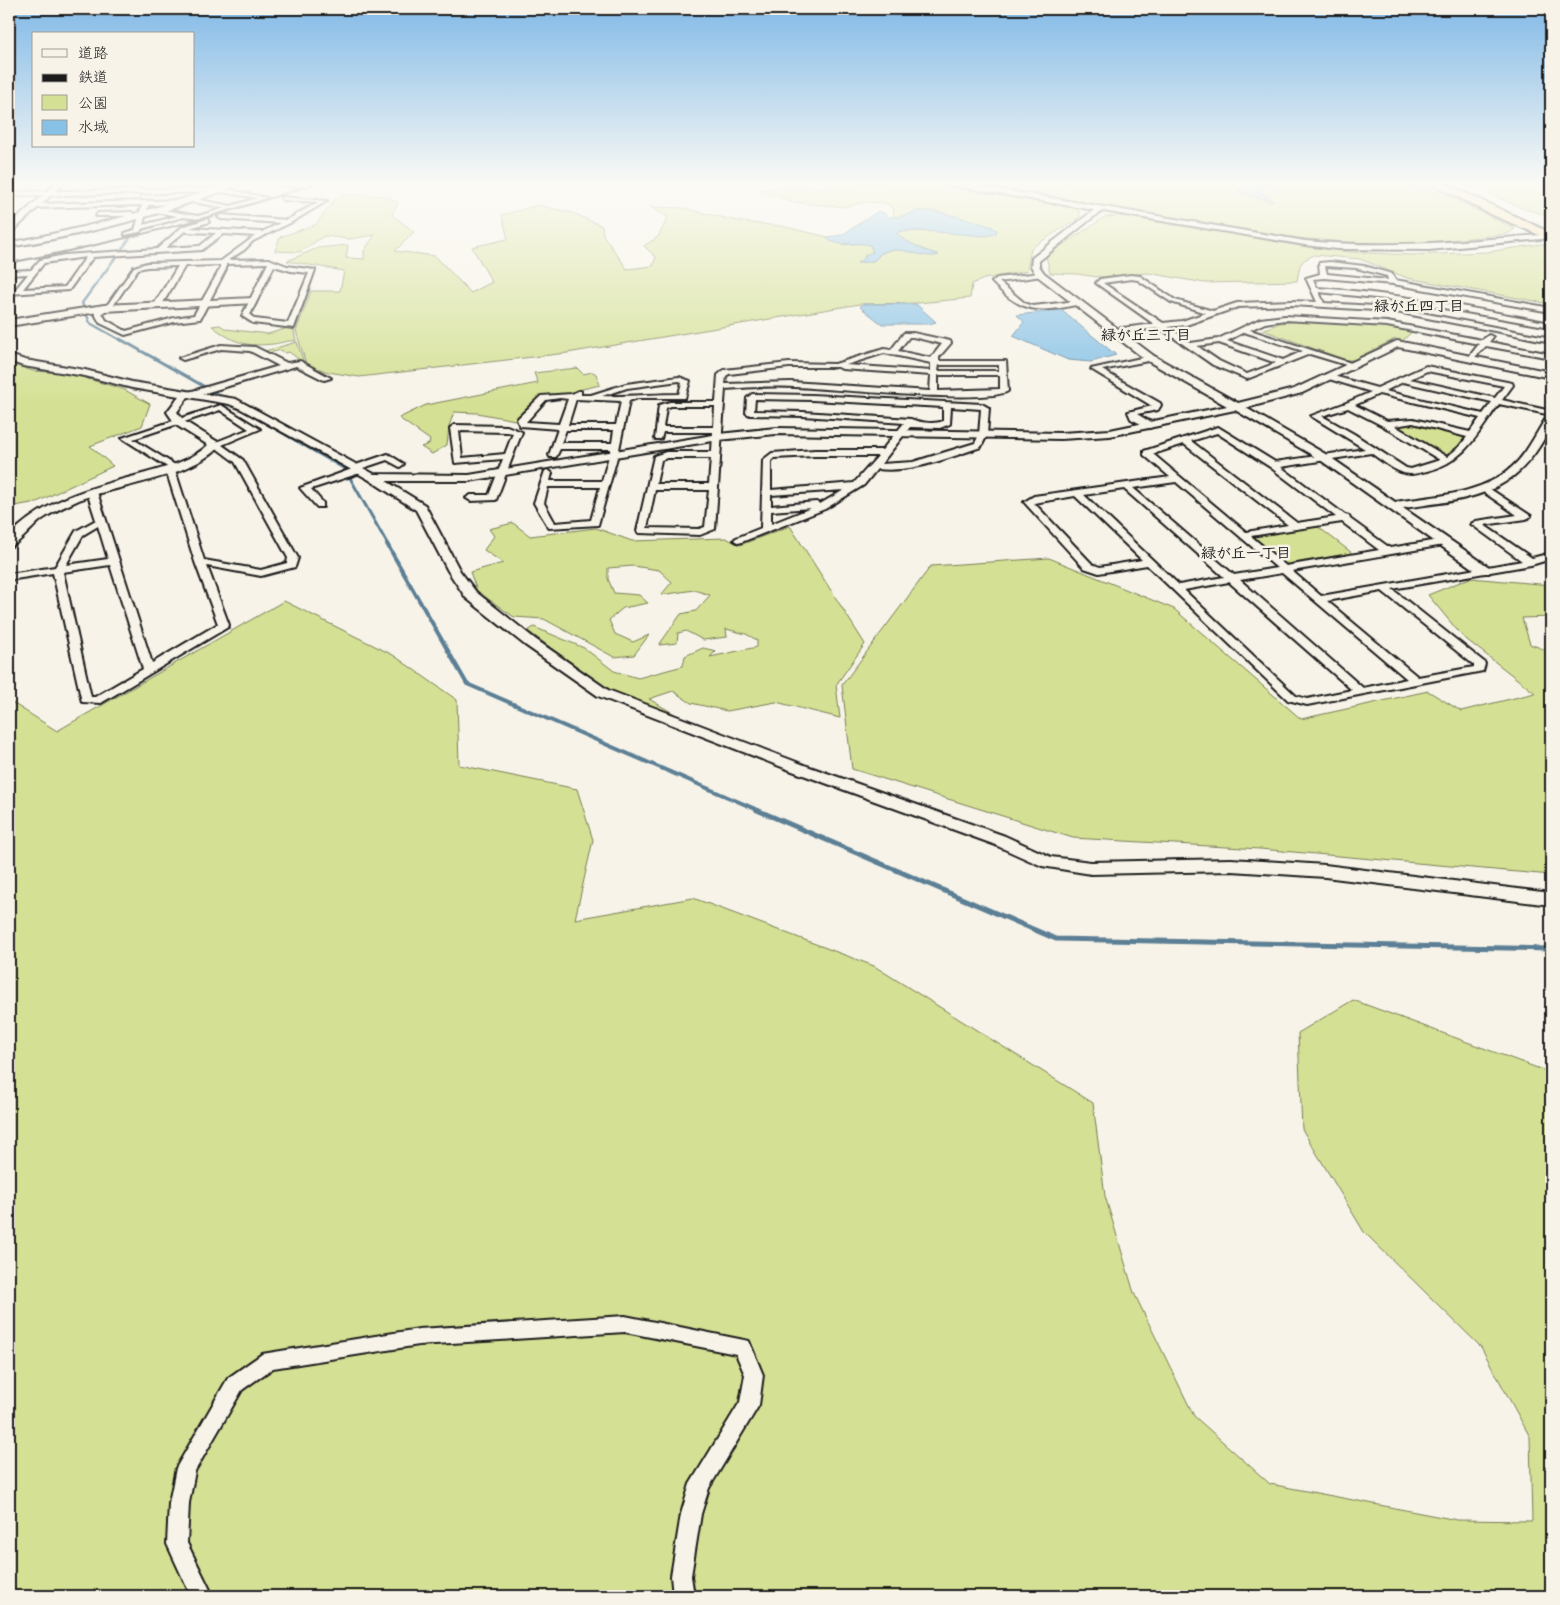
<svg xmlns="http://www.w3.org/2000/svg" width="1560" height="1605" viewBox="0 0 1560 1605" font-family="'Comic Neue','Klee One',sans-serif">
<style>
.green{fill:#d4e093;stroke:#787e58}
.water{fill:#87c1e6;stroke:#5c7f95}
.lines{fill:none;stroke-linecap:round;stroke-linejoin:round}
.stream-far3{stroke:#5c7f95;stroke-width:2.5}
.stream-far2{stroke:#5c7f95;stroke-width:3}
.stream-far1{stroke:#5c7f95;stroke-width:4}
.stream{stroke:#5c7f95;stroke-width:5}
.minor-casing{stroke:#1c1c1c;stroke-width:4}
.tertiary-casing{stroke:#1c1c1c;stroke-width:4}
.trunk-casing{stroke:#1c1c1c;stroke-width:4}
.minor{fill:#f7f3e8;fill-rule:evenodd}
.tertiary{fill:#f7f3e8;fill-rule:evenodd}
.trunk{fill:#f9deab;fill-rule:evenodd}
.rail{stroke:#1c1c1c;stroke-width:2}
.labels{text-anchor:middle;dominant-baseline:central;stroke-width:5;stroke-linejoin:round;paint-order:stroke}
.far-neighbourhood-label{font-size:15px;font-weight:bold;fill:#1c1c1c;stroke:#f7f3e8}
</style>
<rect width="100%" height="100%" fill="#f7f3e8"/>
<filter id="ink" filterUnits="userSpaceOnUse"><feTurbulence type="fractalNoise" baseFrequency=".02" numOctaves="2"/><feDisplacementMap in="SourceGraphic" scale="10" xChannelSelector="R" yChannelSelector="G"/><feConvolveMatrix kernelMatrix="1 2 1 2 8 2 1 2 1" color-interpolation-filters="sRGB"/></filter>
<g filter="url(#ink)">
<g class="green">
<path d="M833,183H931L1074,208L1079,211L1080,217L1031,248L1027,271L984,279L972,284L970,298L918,303L860,304L567,353L359,377L328,372L306,364L296,331L311,291H340L344,271L287,261L318,248L348,245L346,258L364,259V251L375,235L349,239L324,236L300,252L275,251L280,237L315,225L336,198L347,194L387,196L398,203L392,215L414,232L395,251L435,256L471,293L492,282L472,247L508,239L502,215L538,205L573,213L602,226L603,235L627,269L653,266L656,257L644,246L658,237L668,217L650,207L683,208L742,222L781,226L828,237L827,239L844,245L861,243L870,245L873,252L858,263L873,261C877,259 878,255 882,253C897,245 919,255 935,256L937,254C923,250 908,244 897,234L900,231L952,232L993,227L936,211H916L905,216L893,217L894,210L889,205L882,203L867,202L844,207L792,202L755,190L795,187L829,188Z"/>
<path d="M968,183H1244L1248,186L1239,192L1268,202L1273,201L1259,190L1268,186L1266,183H1400L1442,193L1515,229L1507,234L1481,237L1414,243H1359L1297,238Z"/>
<path d="M1466,183H1551V216L1524,209Z"/>
<path d="M1119,216L1349,252L1412,255L1487,252L1541,244L1551,245V304L1407,278L1360,259L1314,255L1304,260L1300,265L1297,281L1205,283L1148,273L1098,277L1077,274L1050,273L1046,256L1105,217Z"/>
<path d="M1301,321L1390,326L1414,330L1402,341L1395,339L1353,360H1345L1263,330L1279,323Z"/>
<path d="M220,325L226,329L268,334L295,326L294,332L296,341C288,340 282,343 273,344C246,347 234,343 212,326Z"/>
<path d="M297,342L304,363L289,352L285,353L281,350L269,353L265,351Z"/>
<path d="M9,363L33,371L67,373L123,389L150,404L142,426L90,446L113,466L37,502L9,507Z"/>
<path d="M577,368L583,374L593,372L596,374L600,385L574,391L570,395L538,397L515,420L477,413L454,412L449,426L447,445L432,454L421,447L429,444L430,440L399,418L426,405L538,383L534,373Z"/>
<path d="M1407,422L1415,423L1466,436L1457,450L1448,457L1442,456L1396,427V425Z"/>
<path d="M513,523L530,536L596,528L632,541L726,538L740,545L790,526L865,644L836,685L840,718L776,702L727,711L691,703L673,691L649,699L678,716L607,689L528,631L534,627L584,648L614,671L638,678L683,666L685,656L703,648L716,651L710,657L757,647V640L746,634L726,629L727,637L703,640L686,631L678,633L677,643L659,645L681,614L696,611L710,595L694,590L661,595L672,582L659,570L633,566L608,568V579L614,593L639,595L648,603L623,608L609,620L615,634L633,642L649,635L634,655L614,657L544,619L514,617L477,591L470,572L503,563L484,550L494,536L489,529Z"/>
<path d="M1317,526L1352,553L1288,564L1282,563L1252,538L1254,536Z"/>
<path d="M1049,558L1174,609L1301,719L1428,691L1461,711L1535,693L1462,636L1428,595L1470,578L1551,585V617L1522,618L1530,644L1551,652V875L1260,849L1073,838L852,769L842,685L931,566Z"/>
<path d="M284,601L393,655L457,700L459,765L577,789L593,840L575,919L693,898L874,966L1093,1103L1105,1196L1134,1293L1194,1416L1270,1484L1457,1520L1532,1521L1530,1437L1481,1347L1364,1232L1302,1129L1298,1033L1353,1000L1551,1073V1596H9V704L11,702L57,731Z"/>
</g>
<g class="water">
<path d="M1244,183H1266L1268,186L1259,190L1273,201L1239,192L1238,190L1248,186Z"/>
<path d="M878,211L884,213L887,217C894,217 901,217 907,215C911,214 914,211 918,211C932,209 985,222 997,230L996,234L984,236L926,231H900L897,234L903,239L924,250L939,255C921,260 900,243 882,253C878,255 877,259 873,261L857,263L865,258V255L873,252L870,245C855,241 840,248 827,239L828,237L842,235Z"/>
<path d="M863,304H916L936,322L929,324H882L860,307Z"/>
<path d="M1061,310L1116,355L1091,362L1068,360L1013,336L1024,322L1017,315Z"/>
</g>
<g class="lines">
<path class="stream-far3" d="M122,341L90,323L82,303L130,238L138,220L142,183"/>
<g class="stream-far2">
<path d="M120,339L221,396"/>
<path d="M240,408L345,469L388,545"/>
</g>
<path class="stream-far1" d="M387,544L467,684L760,811"/>
<path class="stream" d="M757,810L1056,939L1551,949"/>
<defs>
<g id="minor">
<path d="M266,183H310L302,187Z"/>
<path d="M222,188L267,198L200,219L183,217L142,229L140,232L125,235V233L135,230L142,205L34,208L31,206L34,204L184,200L187,202L184,204L148,205L143,225L177,216L156,212L158,209L198,216L225,208L188,201L190,198L231,206L257,198L222,192L9,196V192Z"/>
<path d="M281,197L327,201L290,223L253,241L244,250L228,260L269,259L287,266L315,270L294,328L253,323L242,316L268,263L226,264V269L200,319L174,322L125,335L100,323L94,312L108,304L134,267L147,263L221,261L255,236L223,234L202,250L93,257L69,290L9,294V290H15L28,274L9,275V271L31,270L40,260L64,255L157,249L182,227L207,219L209,222L190,228L262,232L280,223L221,219L218,217L221,215L287,220L318,202L283,200ZM185,231L187,232L216,233L200,246L165,248ZM86,257L65,287L23,289L44,263ZM220,265V269L194,315L174,318L126,331L106,320L102,313L113,306L138,269L147,267L178,266L153,306L157,308L161,306L185,266ZM274,266L291,271L309,273L288,323L255,319L250,315Z"/>
<path d="M98,213L132,212L136,218L133,220L129,216H96Z"/>
<path d="M1330,262L1364,266L1392,274L1395,280L1551,308V312L1393,284L1324,278L1313,279L1317,288C1396,293 1473,308 1551,323V327L1404,301L1319,292L1324,303L1391,307L1551,338V342L1391,311L1292,305L1238,307L1186,325L1168,327L1191,343L1218,339L1260,319L1285,316L1387,322L1482,340L1489,335L1493,337L1489,342L1551,354V358L1486,346L1472,360L1468,358L1479,344L1387,326L1285,320L1265,323L1250,330L1357,365L1353,367L1310,354L1247,379L1213,365L1160,328L1112,333L1111,331L1115,329L1154,324L1096,283L1100,279L1131,275L1140,276L1175,300L1213,311L1237,303L1292,301L1317,302L1306,278L1320,274L1319,263ZM1325,266L1356,268L1387,276L1388,280L1327,274ZM1131,279L1138,280L1171,302L1206,313L1182,321L1163,323L1103,283ZM1244,332L1303,351L1283,360L1227,341ZM1219,343L1276,363L1247,374L1219,361L1197,346Z"/>
<path d="M1040,273L1042,274V276L999,282L1026,304L1033,306L1078,301L1080,302V304C1039,313 1022,314 992,282L997,278Z"/>
<path d="M904,333H913L950,341L951,343L939,357V361H1006L1008,391C989,405 828,388 794,387C771,386 748,387 725,389L715,529L700,535L639,533L637,531L654,456L666,452H712L713,432H663L661,439H655L659,405L670,402H716L718,375L724,370L789,363L835,364L884,349L891,350ZM909,337H913L942,344L931,358L898,351ZM884,353L931,363V371L846,365ZM939,365H999V371H938ZM789,367H838L842,369L931,375L930,391L791,382L725,384L726,376L729,374ZM938,375H1000V389L938,391ZM671,406H715L714,427H663L666,408ZM667,458H711L709,484H656L661,460ZM655,490H709L705,527L699,529L647,528Z"/>
<path d="M221,345L255,347L287,363L300,361L331,378L324,380L296,366L195,396H189V392L279,366L250,351L221,349L183,360L179,358Z"/>
<path d="M1150,356H1153V360L1102,370L1160,403L1161,405L1158,410L1137,414L1152,423V427L1149,428L1131,419L1128,412L1152,406L1091,369Z"/>
<path d="M1426,366L1512,383L1513,385L1502,400L1551,411V415L1499,404C1477,434 1466,461 1427,471C1418,473 1410,476 1401,472C1390,468 1380,459 1371,453L1281,467L1345,515L1349,516L1350,519L1390,548L1444,539L1449,542L1444,545L1292,571L1321,596L1522,561L1471,524L1476,521L1517,515L1479,489L1481,487H1487L1531,516L1526,519L1484,525L1532,558L1551,553V559L1531,565L1392,589L1484,662L1485,664L1483,671L1307,705L1288,700L1147,565L1099,573L1084,568L1024,502L1034,496L1170,477L1144,455V451L1218,427L1275,462L1365,449L1311,416L1346,403L1371,392L1326,378V374L1377,388ZM1427,371L1504,386L1495,398L1410,379ZM1403,382L1492,402L1483,414L1385,391ZM1379,394L1480,418L1470,432L1413,419L1387,421L1355,405ZM1348,408L1383,426L1440,460L1411,469L1406,468L1354,434L1322,416ZM1413,423L1467,437L1459,447L1447,457L1395,426ZM1217,433L1270,467L1336,517L1297,523L1191,441ZM1184,444L1288,525L1246,532L1153,454ZM1176,482L1277,568L1234,575L1133,488ZM1124,489L1224,577L1179,585L1084,495ZM1075,496L1142,560L1100,567L1092,564L1034,503ZM1342,522L1379,550L1286,566L1251,536ZM1282,573L1407,679L1363,688L1240,580ZM1229,582L1352,690L1307,699L1296,696L1184,590ZM1382,591L1474,665V667L1418,677L1327,601Z"/>
<path d="M679,377L690,381L685,398H638L629,401L618,454L598,525L549,528L534,503L545,471L548,470L552,473L550,481H602L611,449H560L556,457H550L549,455L558,429L520,426L517,420L518,418L541,396L572,394L578,391H581V395H591L626,384ZM679,381L682,382L679,394C653,394 627,397 602,396L627,388ZM560,398L568,399L559,424L526,422L546,400ZM576,399L621,401L616,425H568ZM566,430H614L612,443H561ZM548,487H600L591,520L555,523L544,503Z"/>
<path d="M752,394L812,395L982,404L989,408L987,435L981,447C947,458 913,473 877,469L864,485L825,509L739,543L734,540L736,538L761,528L763,460L772,453L815,450H882L904,423L803,416L750,415L746,413L747,398ZM755,399L812,400L943,407V421C933,425 918,422 911,419L803,412L754,411ZM951,407L981,409L979,435L975,443L913,462L881,464L910,427L940,428L950,424ZM815,456H878L854,483L771,490V461L774,458ZM844,490L820,504L816,502L771,506V495ZM811,508L771,524V511Z"/>
<path d="M221,405L260,429L222,445L243,460L298,558L295,567L261,576L207,566L229,625L228,627L101,703L82,702L53,573L9,580V574L55,567L76,531L96,520L87,492L92,489L97,492L152,663L218,624L195,562L166,470L169,468L122,438ZM220,410L249,429L211,444L235,462L288,558L287,563L261,570L204,560L175,470L180,468L133,439ZM98,526L108,559L66,565L83,535ZM110,565L143,669L95,697H91L63,572Z"/>
<path d="M454,425L507,426L522,432L496,500L471,501L466,498L471,495H489L503,459L455,463L450,428ZM459,431L507,432L513,433L505,454L462,458Z"/>
<path d="M388,454L404,464L400,467L387,460L363,468V472L311,489L323,503V507H317L300,488L352,469L353,466Z"/>
<path d="M625,1316L749,1341L763,1375L759,1405L709,1488L701,1514L691,1576L694,1596H673L671,1576L681,1514L690,1484L740,1402L745,1375L736,1354L625,1332L419,1345L273,1368L242,1390L195,1471L189,1503L187,1543L213,1596H191L167,1544L169,1503L176,1468L228,1378L262,1354L419,1329Z"/>
</g>
<g id="tertiary">
<path d="M56,183H64L12,232H9V226Z"/>
<path d="M227,183H237C226,192 208,196 195,201C135,222 71,237 9,247V243C83,228 156,211 227,183Z"/>
<path d="M945,183H962L1305,241C1392,249 1466,241 1551,234V238L1429,250L1337,249L1305,245L1103,211L1092,218L1039,261V266L1044,273L1154,356L1238,403L1294,389L1397,341L1551,372V378L1398,347L1302,393L1246,408L1327,455L1395,502C1434,496 1482,495 1512,467C1527,454 1536,433 1547,417L1551,416C1551,429 1546,436 1539,447C1506,499 1459,500 1403,508L1489,567L1490,570L1489,573H1479L1319,459L1235,410L1110,436L1061,439L776,434L719,440L469,481H386L425,505L460,571L476,592L535,639L608,690L807,766L1005,836L1051,857L1091,862L1231,859L1325,865L1551,893V905L1325,877L1231,871L1091,874L1042,866L993,844L795,772L598,696L525,645L466,598L448,571L416,510L368,479L241,409L229,404L188,397L177,412L184,421L221,444C195,477 118,485 79,500C66,506 52,512 41,520C32,527 18,545 9,547V536C43,501 89,488 135,476C160,469 189,463 208,445L176,425L167,412L179,396L132,388L85,376L23,366L9,361V355L25,360L85,370L132,382L236,399L374,474L469,475L719,434L776,428L1061,433L1110,430L1227,406L1146,360L1036,275L1031,266L1032,258L1094,210L949,185Z"/>
<path d="M253,298L256,299V303L104,311L9,326V320L104,305Z"/>
</g>
<path id="trunk" d="M1431,183H1444L1551,233V240L1490,214Z"/>
</defs>
<use href="#minor" class="minor-casing"/>
<use href="#tertiary" class="tertiary-casing"/>
<use href="#trunk" class="trunk-casing"/>
<use href="#minor" class="minor"/>
<use href="#tertiary" class="tertiary"/>
<use href="#trunk" class="trunk"/>
<path class="rail" d="M9,263C114,243 216,218 317,183"/>
</g>
</g>
<linearGradient id="sky" x2="0" y2="1"><stop stop-color="#81b9e7"/><stop offset="0.45" stop-color="#fbfaf5"/><stop offset="1" stop-color="#fbfaf5" stop-opacity="0"/></linearGradient>
<rect width="1560" height="408" fill="url(#sky)"/>
<g class="labels">
<g class="far-neighbourhood-label">
<text x="1419" y="306">緑が丘四丁目</text>
<text x="1146" y="335">緑が丘三丁目</text>
<text x="1246" y="553">緑が丘一丁目</text>
</g>
</g>
<rect width="1560" height="1605" fill="none" stroke="#f7f3e8" stroke-width="30"/>
<rect x="15" y="15" width="1530" height="1575" fill="none" stroke="#1c1c1c" stroke-width="2" filter="url(#ink)"/>
<rect x="32" y="32" width="162" height="115" fill="#f7f3e8" stroke="#9f9d96"/>
<rect x="42" y="49" width="25" height="8" fill="#f7f3e8" stroke="#9f9d96"/>
<text x="78" y="58" font-size="15" fill="#1c1c1c">道路</text>
<rect x="42" y="74" width="25" height="8" fill="#1c1c1c" stroke="#9f9d96"/>
<text x="78" y="82" font-size="15" fill="#1c1c1c">鉄道</text>
<rect x="42" y="95" width="25" height="15" fill="#d4e093" stroke="#9f9d96"/>
<text x="78" y="108" font-size="15" fill="#1c1c1c">公園</text>
<rect x="42" y="120" width="25" height="15" fill="#87c1e6" stroke="#9f9d96"/>
<text x="78" y="132" font-size="15" fill="#1c1c1c">水域</text>
</svg>
